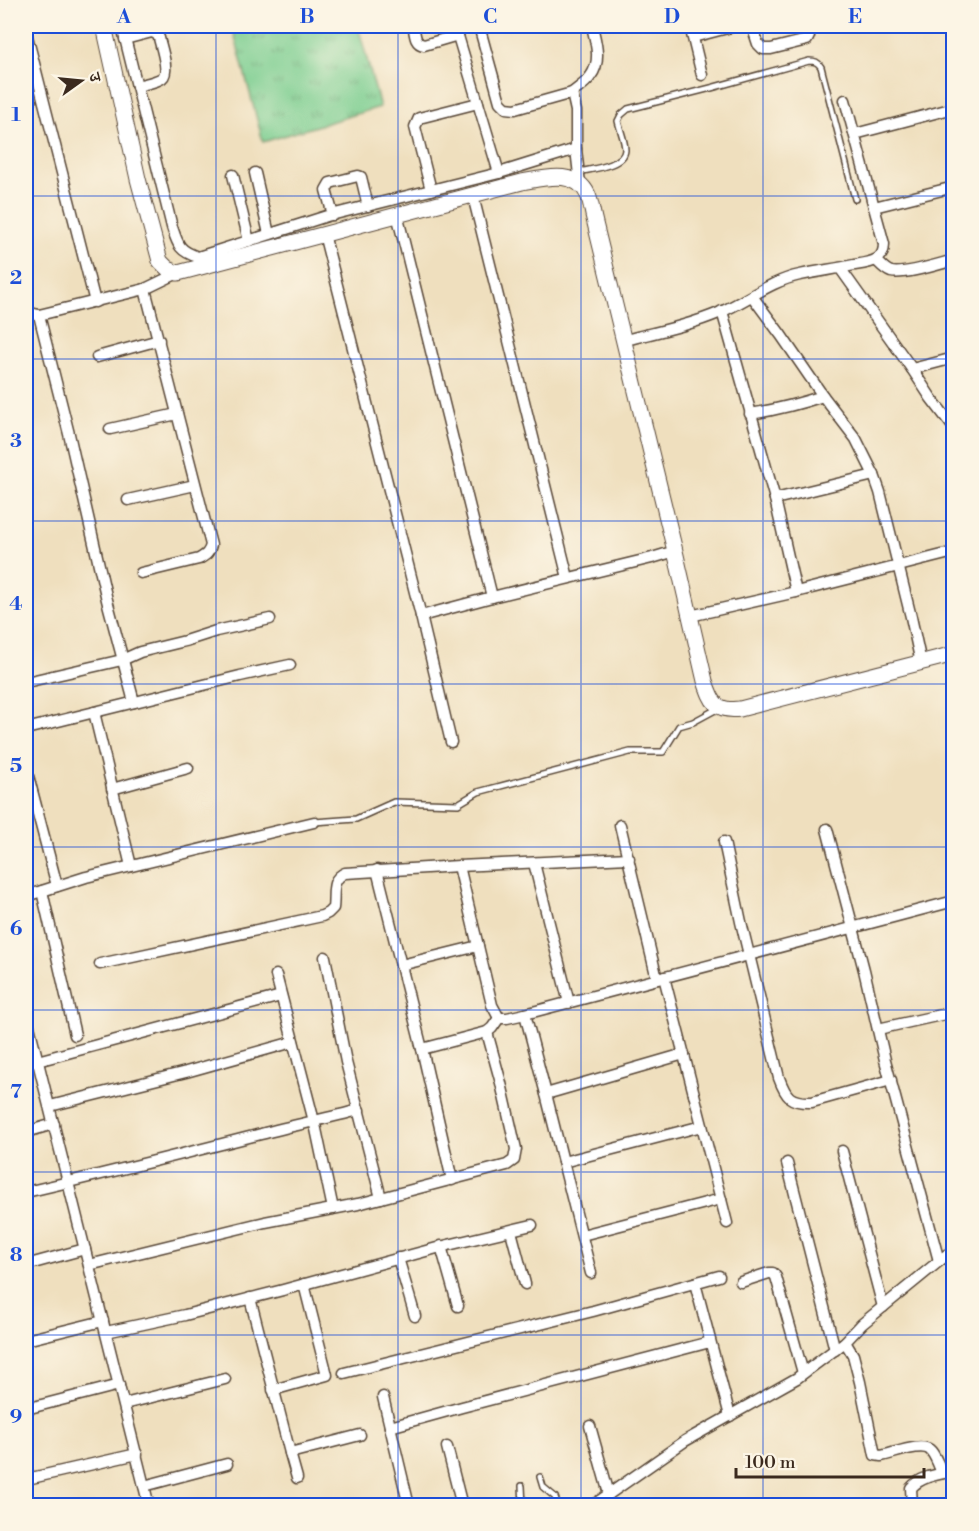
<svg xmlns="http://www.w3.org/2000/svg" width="979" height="1531" viewBox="0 0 979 1531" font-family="'Libre Bodoni','Noto Serif Devanagari',serif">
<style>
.park{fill:url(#park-tufts);stroke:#5c7c57;stroke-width:1.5}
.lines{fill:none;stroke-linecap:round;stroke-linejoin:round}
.lane-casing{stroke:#564536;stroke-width:8}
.street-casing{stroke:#564536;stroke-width:13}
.secondary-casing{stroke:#564536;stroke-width:17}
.lane{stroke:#fff;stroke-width:5}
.street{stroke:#fff;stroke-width:10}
.secondary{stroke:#fff;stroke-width:15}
.grid{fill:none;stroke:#1d4ed8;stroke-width:1.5;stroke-opacity:0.55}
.neatline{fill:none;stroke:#1d4ed8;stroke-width:2}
.grid-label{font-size:20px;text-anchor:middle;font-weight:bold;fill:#1d4ed8}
</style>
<defs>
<pattern id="park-tufts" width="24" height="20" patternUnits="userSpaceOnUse" patternTransform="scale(1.5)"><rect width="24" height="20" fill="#7cce90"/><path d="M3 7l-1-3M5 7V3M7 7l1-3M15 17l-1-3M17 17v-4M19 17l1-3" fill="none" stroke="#67a775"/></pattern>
</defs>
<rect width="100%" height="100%" fill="#fcf5e5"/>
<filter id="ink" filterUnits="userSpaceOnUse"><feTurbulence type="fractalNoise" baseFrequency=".0167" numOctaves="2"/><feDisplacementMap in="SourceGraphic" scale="12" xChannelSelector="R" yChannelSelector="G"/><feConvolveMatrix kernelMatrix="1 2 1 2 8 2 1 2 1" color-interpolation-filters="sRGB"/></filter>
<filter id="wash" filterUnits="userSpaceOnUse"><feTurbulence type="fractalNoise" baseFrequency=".008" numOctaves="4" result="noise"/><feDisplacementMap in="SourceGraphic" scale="24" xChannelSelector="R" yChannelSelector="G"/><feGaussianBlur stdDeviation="1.35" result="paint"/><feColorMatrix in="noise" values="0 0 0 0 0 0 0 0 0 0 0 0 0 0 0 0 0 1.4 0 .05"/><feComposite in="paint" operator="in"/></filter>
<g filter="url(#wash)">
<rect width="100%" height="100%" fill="#efdfbe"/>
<path class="park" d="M232,26H358L380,107L263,142Z"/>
</g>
<g filter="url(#ink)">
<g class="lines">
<defs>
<g id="lane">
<path d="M579,172C591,169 624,166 625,150C625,141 620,130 618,121L621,115L628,109L711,88L809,61C815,61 818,62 821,67L855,199"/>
<path d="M314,822L356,819L394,802L458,804L478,792L630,752H663L679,726L693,722L717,709"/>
<path d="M540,1477L543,1487L555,1497L558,1506"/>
<path d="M522,1486L523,1506"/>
</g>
<g id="street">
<path d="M122,26L172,227C178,245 179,251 198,257L327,216L499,173L576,149"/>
<path d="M417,26L414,29C415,37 416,44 424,45L458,35"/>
<path d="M455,26L499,173"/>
<path d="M479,26L500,102L506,108L515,109L572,93"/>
<path d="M690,26L702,75"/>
<path d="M752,26L758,44L763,49H771L807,40L809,36V26"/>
<path d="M26,32L95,302"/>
<path d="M693,37L735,26"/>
<path d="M125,39L152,32L157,34L159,38C161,47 170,72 162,78C156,82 144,84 137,86"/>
<path d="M855,134L954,108"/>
<path d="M255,173L269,234"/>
<path d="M233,175L249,241"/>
<path d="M580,184L576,149V111L572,93C578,88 586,83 590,77C602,62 596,43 592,26"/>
<path d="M431,190L415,127L419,118L478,103"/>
<path d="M473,196L568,578"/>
<path d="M874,207L954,187"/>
<path d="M397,214L492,597"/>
<path d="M333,215L326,190L330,183L358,176L361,177L368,206"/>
<path d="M324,234L421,616L451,742"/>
<path d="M876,260C881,265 885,270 891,272C905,275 939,264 954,260"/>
<path d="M840,268L912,369L931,398L954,428"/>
<path d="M752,296L781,335L823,396L856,439L874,475L880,492L911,617L921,663"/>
<path d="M722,311L775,499L796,592"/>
<path d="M26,312L39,315L145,289L178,273"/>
<path d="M39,315L69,434L107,600L134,702"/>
<path d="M625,340C657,332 691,325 721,312C748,300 771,281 800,275C818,271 836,269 854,265C861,264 871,263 877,259C882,256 884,250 884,244L845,100"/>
<path d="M97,357L159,340"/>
<path d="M912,369L954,358"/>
<path d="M750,414C775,410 799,404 823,396"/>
<path d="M110,429L177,414"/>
<path d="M775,499L874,475"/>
<path d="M128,500L195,485"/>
<path d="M141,573L199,559C206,555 209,553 211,545L145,289"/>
<path d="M421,616L492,597L652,558L675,551"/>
<path d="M690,616L796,592L954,552"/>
<path d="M26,682L122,660L140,652L185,641L216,631L270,619"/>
<path d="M94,712L131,866"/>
<path d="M26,729L240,676L290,665"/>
<path d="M26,768L57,886"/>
<path d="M112,789L188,768"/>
<path d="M620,825L657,979"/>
<path d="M827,829L864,970L885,1060L939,1261"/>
<path d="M724,842L741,922L779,1078C786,1097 790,1103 812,1102L891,1080"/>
<path d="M534,863L569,1003"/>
<path d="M459,866L492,1005L499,1018"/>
<path d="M377,870L422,1049L487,1032L492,1028L499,1018"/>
<path d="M42,891L75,1035"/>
<path d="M26,896L86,877L314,822"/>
<path d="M325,957L346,1062L381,1198"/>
<path d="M100,964L322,916L328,913L333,908C335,894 330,879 345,873L459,866L629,858"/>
<path d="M401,965L478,946"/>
<path d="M276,975L316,1129L333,1209"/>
<path d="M664,977L727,1223"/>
<path d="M26,1014L149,1506"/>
<path d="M525,1014L546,1094L591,1273"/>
<path d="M499,1018H507L525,1014L954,901"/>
<path d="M878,1029L954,1012"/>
<path d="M422,1049L452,1180"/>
<path d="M26,1064L281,996"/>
<path d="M546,1094L684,1054"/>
<path d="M50,1106L186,1072L293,1042"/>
<path d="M26,1132L54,1124"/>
<path d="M842,1151L883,1307"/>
<path d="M563,1162L702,1126"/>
<path d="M787,1163L835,1350"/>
<path d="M26,1192C104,1174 183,1154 261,1134C293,1125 326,1119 359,1110"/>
<path d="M511,1231L525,1284"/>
<path d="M582,1235L721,1199"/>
<path d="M441,1246L458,1306"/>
<path d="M398,1258L415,1316"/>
<path d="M26,1265L85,1249"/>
<path d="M89,1265L265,1222L358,1204L507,1165L514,1160L516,1149L501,1083L487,1032"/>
<path d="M741,1282L769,1273H773L776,1277L803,1373"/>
<path d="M695,1283L730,1416"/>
<path d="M250,1298L290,1453"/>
<path d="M106,1332L185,1315L283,1290L448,1245L532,1225"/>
<path d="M26,1340L103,1321"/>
<path d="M845,1342L853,1355L860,1382L875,1455L881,1456C893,1454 923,1441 931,1451C936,1457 939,1466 942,1473"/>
<path d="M344,1373L593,1311L719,1276"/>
<path d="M273,1390L327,1375L304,1284"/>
<path d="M383,1397L409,1506"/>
<path d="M124,1404L225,1379"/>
<path d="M26,1409L119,1385"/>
<path d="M590,1426L609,1494"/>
<path d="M390,1427L462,1407L710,1342"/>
<path d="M447,1447L462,1506"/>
<path d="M297,1478L290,1453L360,1435"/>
<path d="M27,1479L137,1454"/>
<path d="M144,1486L227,1464"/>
<path d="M592,1506L685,1441L797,1378L845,1342L862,1324L954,1249"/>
<path d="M912,1506L911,1488C921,1476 939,1474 954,1471"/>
</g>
<path id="secondary" d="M104,26L138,179L160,261L168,269L178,273L522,182C545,178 576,169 588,195C591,202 592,211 594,219L675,551L705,681C712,702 716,712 740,709L954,654"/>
</defs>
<use href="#lane" class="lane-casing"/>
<use href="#street" class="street-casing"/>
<use href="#secondary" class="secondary-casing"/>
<use href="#lane" class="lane"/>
<use href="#street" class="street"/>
<use href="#secondary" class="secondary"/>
</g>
</g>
<path class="grid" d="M216,26V1506M398,26V1506M581,26V1506M763,26V1506M26,196H954M26,359H954M26,521H954M26,684H954M26,847H954M26,1010H954M26,1172H954M26,1335H954"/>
<rect width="979" height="1531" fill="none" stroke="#fcf5e5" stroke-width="66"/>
<g transform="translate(81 81) rotate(75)" stroke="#fcf5e5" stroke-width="4.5" paint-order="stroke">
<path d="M0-4.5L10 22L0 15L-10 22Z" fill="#3b2a1e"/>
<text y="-9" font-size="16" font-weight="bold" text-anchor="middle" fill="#3b2a1e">उ</text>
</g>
<path d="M736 1468v9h188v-9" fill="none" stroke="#3b2a1e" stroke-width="3"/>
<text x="745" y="1468" font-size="18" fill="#3b2a1e" stroke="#fcf5e5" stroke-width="4.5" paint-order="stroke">100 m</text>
<rect x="33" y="33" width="913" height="1465" class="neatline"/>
<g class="grid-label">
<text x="124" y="23">A</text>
<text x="307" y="23">B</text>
<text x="490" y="23">C</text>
<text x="672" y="23">D</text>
<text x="855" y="23">E</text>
<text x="16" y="121">1</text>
<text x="16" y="284">2</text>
<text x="16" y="447">3</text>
<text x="16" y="610">4</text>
<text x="16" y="772">5</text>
<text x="16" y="935">6</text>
<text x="16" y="1098">7</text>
<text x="16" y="1261">8</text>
<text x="16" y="1423">9</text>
</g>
</svg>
